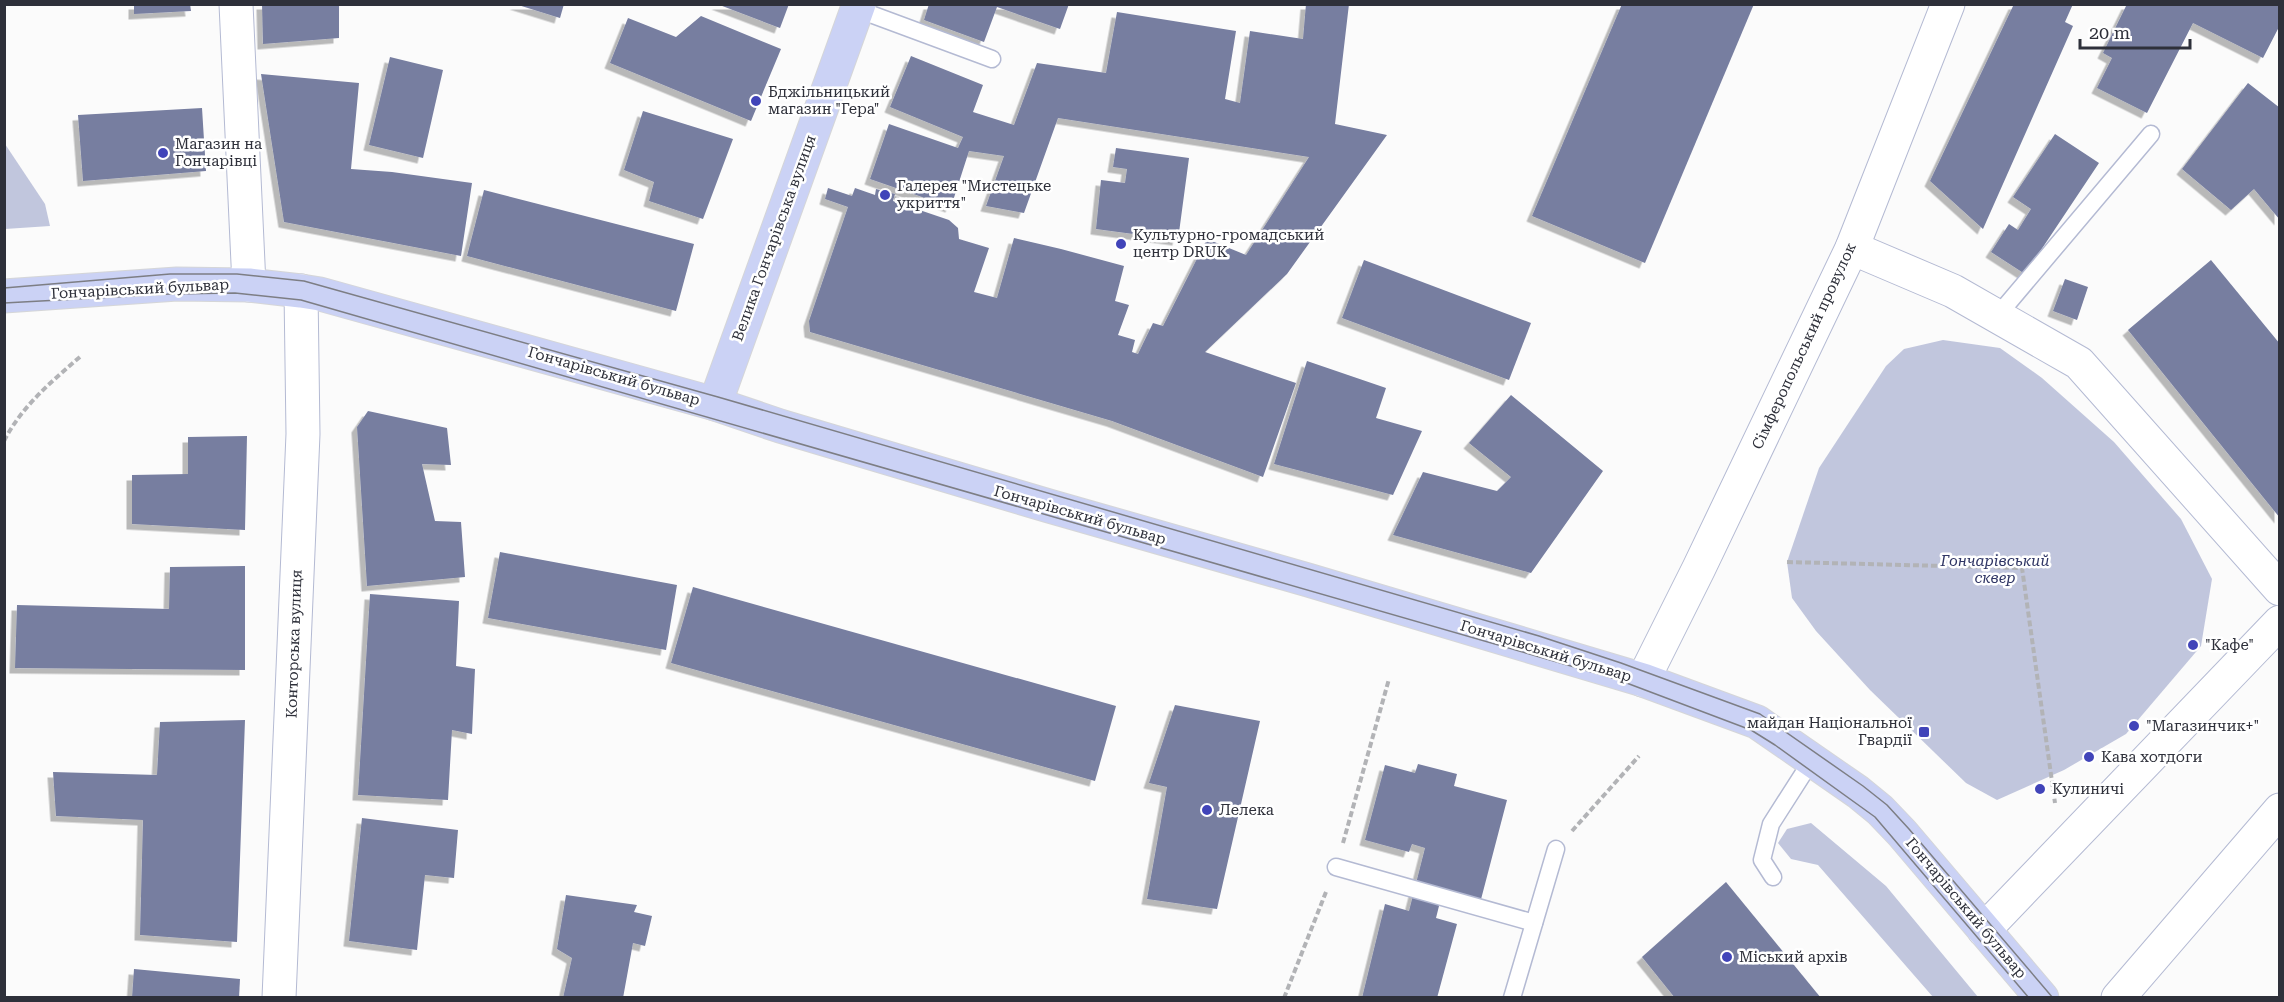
<svg xmlns="http://www.w3.org/2000/svg" width="2284" height="1002" viewBox="0 0 2284 1002" font-family="'Roboto Serif',serif">
<style>
.green{fill:#c1c6dd}
.building{fill:#777ea0;filter:url(#shadow)}
.lines{fill:none;stroke-linecap:round;stroke-linejoin:round}
.lane-casing{stroke:#b4bad3;stroke-width:19}
.street-casing{stroke:#b4bad3;stroke-width:35}
.primary-casing{stroke:#d5d6d8;stroke-width:35}
.path{stroke:#b2b3b6;stroke-width:4;stroke-dasharray:6 3;stroke-linecap:butt}
.lane{stroke:#fff;stroke-width:16}
.street{stroke:#fff;stroke-width:33}
.primary{stroke:#cbd2f5;stroke-width:33}
.tram{stroke:#7d7e84;stroke-width:1.5}
.poi-dot{fill:#4144b9;stroke:#fff;stroke-width:2}
.labels{text-anchor:middle;dominant-baseline:central;stroke-width:5;stroke-linejoin:round;paint-order:stroke}
.poi-label{font-size:15px;fill:#2e303a;stroke:#fff;text-anchor:start}
.street-label{font-size:15px;fill:#2e303a;stroke:#fff}
.park-label{font-size:15px;font-style:italic;fill:#2f3564;stroke:#fff}
</style>
<defs>
<filter id="shadow"><feDropShadow dx="-5.5" dy="5.5" stdDeviation="0" flood-color="#0004"/></filter>
</defs>
<rect width="100%" height="100%" fill="#fbfbfb"/>
<g class="green">
<path d="M5,144L45,204L50,226L5,229Z"/>
<path d="M1943,340L2000,348L2042,378L2114,442L2181,519L2212,579L2201,646L2126,734L2064,770L1997,800L1966,783L1870,690L1816,631L1792,598L1787,562L1819,468L1886,366L1904,349Z"/>
<path d="M1811,823L1886,886L1978,997H1933L1818,865L1791,859L1778,843L1787,829Z"/>
</g>
<g class="building">
<path d="M134,4H190L191,11L134,14Z"/>
<path d="M262,4H339V38L263,44Z"/>
<path d="M515,4H564L560,18Z"/>
<path d="M717,4H789L780,28Z"/>
<path d="M929,4H1069L1060,29L997,7L984,42L924,20Z"/>
<path d="M1306,4H1349L1335,124L1387,135L1287,274L1205,352L1296,383L1263,477L1112,421L810,332L809,321L848,207L825,199L828,188L852,196L855,188L875,195L876,189L895,194L893,201L949,220L958,228L959,239L989,248L974,292L997,298L1014,238L1061,249L1124,266L1115,301L1129,305L1118,335L1135,340L1132,352L1138,354L1153,323L1163,326L1207,239L1246,255L1309,157L1058,118L1024,213L986,206L1004,156L969,151L951,207L870,179L889,124L958,148L963,137L890,107L911,56L983,85L973,112L1014,125L1037,63L1106,73L1117,12L1236,31L1225,99L1240,103L1250,31L1303,39Z"/>
<path d="M1622,4H1754L1645,263L1532,216Z"/>
<path d="M2014,4H2073L2065,22L2073,26L1983,229L1930,181Z"/>
<path d="M2127,4H2280V25L2263,58L2193,23L2147,113L2097,88L2112,58L2103,53Z"/>
<path d="M701,16L781,49L751,121L610,63L628,18L676,37Z"/>
<path d="M390,57L443,70L423,158L369,145Z"/>
<path d="M261,74L359,83L351,169L392,172L472,183L461,256L284,222Z"/>
<path d="M2248,83L2280,108V220L2254,189L2231,210L2182,169Z"/>
<path d="M202,108L206,171L83,181L78,115Z"/>
<path d="M643,111L733,139L703,219L649,201L654,182L624,170Z"/>
<path d="M2055,134L2099,163L2025,274L1991,252L2009,224L2018,230L2031,209L2013,197Z"/>
<path d="M1116,148L1189,158L1178,240L1096,229L1101,180L1125,183L1127,169L1113,167Z"/>
<path d="M484,190L694,244L676,311L467,256Z"/>
<path d="M1364,260L1531,323L1509,380L1342,318Z"/>
<path d="M2211,260L2280,344V518L2128,330Z"/>
<path d="M2065,279L2088,287L2077,320L2053,311Z"/>
<path d="M1307,361L1386,388L1376,418L1422,431L1393,495L1274,464Z"/>
<path d="M1511,395L1603,471L1531,573L1393,535L1423,472L1497,491L1511,477L1469,443Z"/>
<path d="M368,411L447,428L451,465L422,464L435,521L461,522L465,577L367,586L357,427Z"/>
<path d="M247,436L245,530L132,524V475L188,474V437Z"/>
<path d="M500,552L677,585L666,650L488,618Z"/>
<path d="M245,566V670L15,668L17,605L169,609L170,567Z"/>
<path d="M693,587L1116,706L1095,781L671,663Z"/>
<path d="M370,594L459,601L456,666L475,669L472,734L452,730L448,800L358,795Z"/>
<path d="M1175,705L1260,721L1217,909L1147,899L1167,787L1149,783Z"/>
<path d="M245,720L237,942L140,935L143,820L56,816L53,772L157,775L160,722Z"/>
<path d="M1418,764L1457,774L1454,786L1507,800L1479,907L1441,898L1436,918L1457,924L1437,998H1362L1385,904L1409,911L1425,848L1412,844L1409,852L1365,840L1385,765L1415,773Z"/>
<path d="M362,818L458,830L454,878L425,875L417,950L349,941Z"/>
<path d="M1726,882L1821,998H1675L1642,957Z"/>
<path d="M566,895L637,905L634,912L652,916L645,946L633,943L623,998H563L572,958L557,949Z"/>
<path d="M134,969L240,979L239,998H132Z"/>
</g>
<g class="lines">
<defs>
<g id="lane">
<path d="M857,9L992,59"/>
<path d="M1998,315L2151,134"/>
<path d="M1336,867L1534,923"/>
<path d="M1773,877L1762,860L1771,824L1812,760"/>
<path d="M1512,998L1556,849"/>
</g>
<g id="street">
<path d="M236,4L249,285"/>
<path d="M1852,248L1953,291L2079,363L2280,589"/>
<path d="M1643,680L1699,568L1852,248L1948,4"/>
<path d="M1984,930L2280,622"/>
<path d="M279,998L303,434L301,291"/>
<path d="M2118,998L2280,810"/>
</g>
<g id="primary">
<path d="M4,296L177,284L249,285L301,291L320,294L715,404L780,426L1049,506L1308,580L1643,680L1757,722L1858,792L1880,810L1902,833L2042,998"/>
<path d="M715,404L859,4"/>
</g>
</defs>
<use href="#lane" class="lane-casing"/>
<use href="#street" class="street-casing"/>
<use href="#primary" class="primary-casing"/>
<g class="path">
<path d="M894,198L899,199"/>
<path d="M4,441C22,406 52,381 81,356"/>
<path d="M1787,562L2022,568L2055,803"/>
<path d="M1572,831L1639,756"/>
<path d="M1343,843L1389,679"/>
<path d="M1284,998L1326,892"/>
</g>
<use href="#lane" class="lane"/>
<use href="#street" class="street"/>
<use href="#primary" class="primary"/>
<g class="tram">
<path d="M4,288L170,274H237L304,281L718,397L1539,636L1621,663L1760,714L1863,786L1887,805L1909,829L2053,998"/>
<path d="M4,303L170,294L235,293L301,300L1616,679L1751,730L1775,745L1875,817L2029,998"/>
</g>
</g>
<g class="poi-dot">
<circle cx="756" cy="101" r="6"/>
<circle cx="163" cy="153" r="6"/>
<circle cx="885" cy="195" r="6"/>
<circle cx="1121" cy="244" r="6"/>
<circle cx="2193" cy="645" r="6"/>
<circle cx="2134" cy="726" r="6"/>
<rect x="1918" y="726" width="12" height="12" rx="3"/>
<circle cx="2089" cy="757" r="6"/>
<circle cx="2040" cy="789" r="6"/>
<circle cx="1207" cy="810" r="6"/>
<circle cx="1727" cy="957" r="6"/>
</g>
<g class="labels">
<g class="poi-label">
<text x="768" y="92">Бджільницький<tspan x="768" dy="17">магазин "Гера"</tspan></text>
<text x="175" y="144">Магазин на<tspan x="175" dy="17">Гончарівці</tspan></text>
<text x="897" y="186">Галерея "Мистецьке<tspan x="897" dy="17">укриття"</tspan></text>
<text x="1133" y="235">Культурно-громадський<tspan x="1133" dy="17">центр DRUK</tspan></text>
<text x="2205" y="645">"Кафе"</text>
<text x="1912" y="723" text-anchor="end">майдан Національної<tspan x="1912" dy="17">Гвардії</tspan></text>
<text x="2146" y="726">"Магазинчик+"</text>
<text x="2101" y="757">Кава хотдоги</text>
<text x="2052" y="789">Кулиничі</text>
<text x="1219" y="810">Лелека</text>
<text x="1739" y="957">Міський архів</text>
</g>
<g class="street-label">
<text transform="translate(774 238) rotate(-70)">Велика Гончарівська вулиця</text>
<text transform="translate(140 289) rotate(-3)">Гончарівський бульвар</text>
<text transform="translate(1804 346) rotate(-65)">Сімферопольський провулок</text>
<text transform="translate(614 376) rotate(16)">Гончарівський бульвар</text>
<text transform="translate(1080 515) rotate(16)">Гончарівський бульвар</text>
<text transform="translate(294 644) rotate(-88)">Конторська вулиця</text>
<text transform="translate(1546 651) rotate(17)">Гончарівський бульвар</text>
<text transform="translate(1966 908) rotate(50)">Гончарівський бульвар</text>
</g>
<g class="park-label">
<text x="1995" y="561">Гончарівський<tspan x="1995" dy="17">сквер</tspan></text>
</g>
</g>
<rect width="2284" height="1002" fill="none" stroke="#2e303a" stroke-width="12"/>
<path d="M2080 39v9h110v-9" fill="none" stroke="#2e303a" stroke-width="3"/>
<text x="2089" y="39" font-size="18" fill="#2e303a" stroke="#ffffff" stroke-width="4.5" paint-order="stroke">20 m</text>
</svg>
